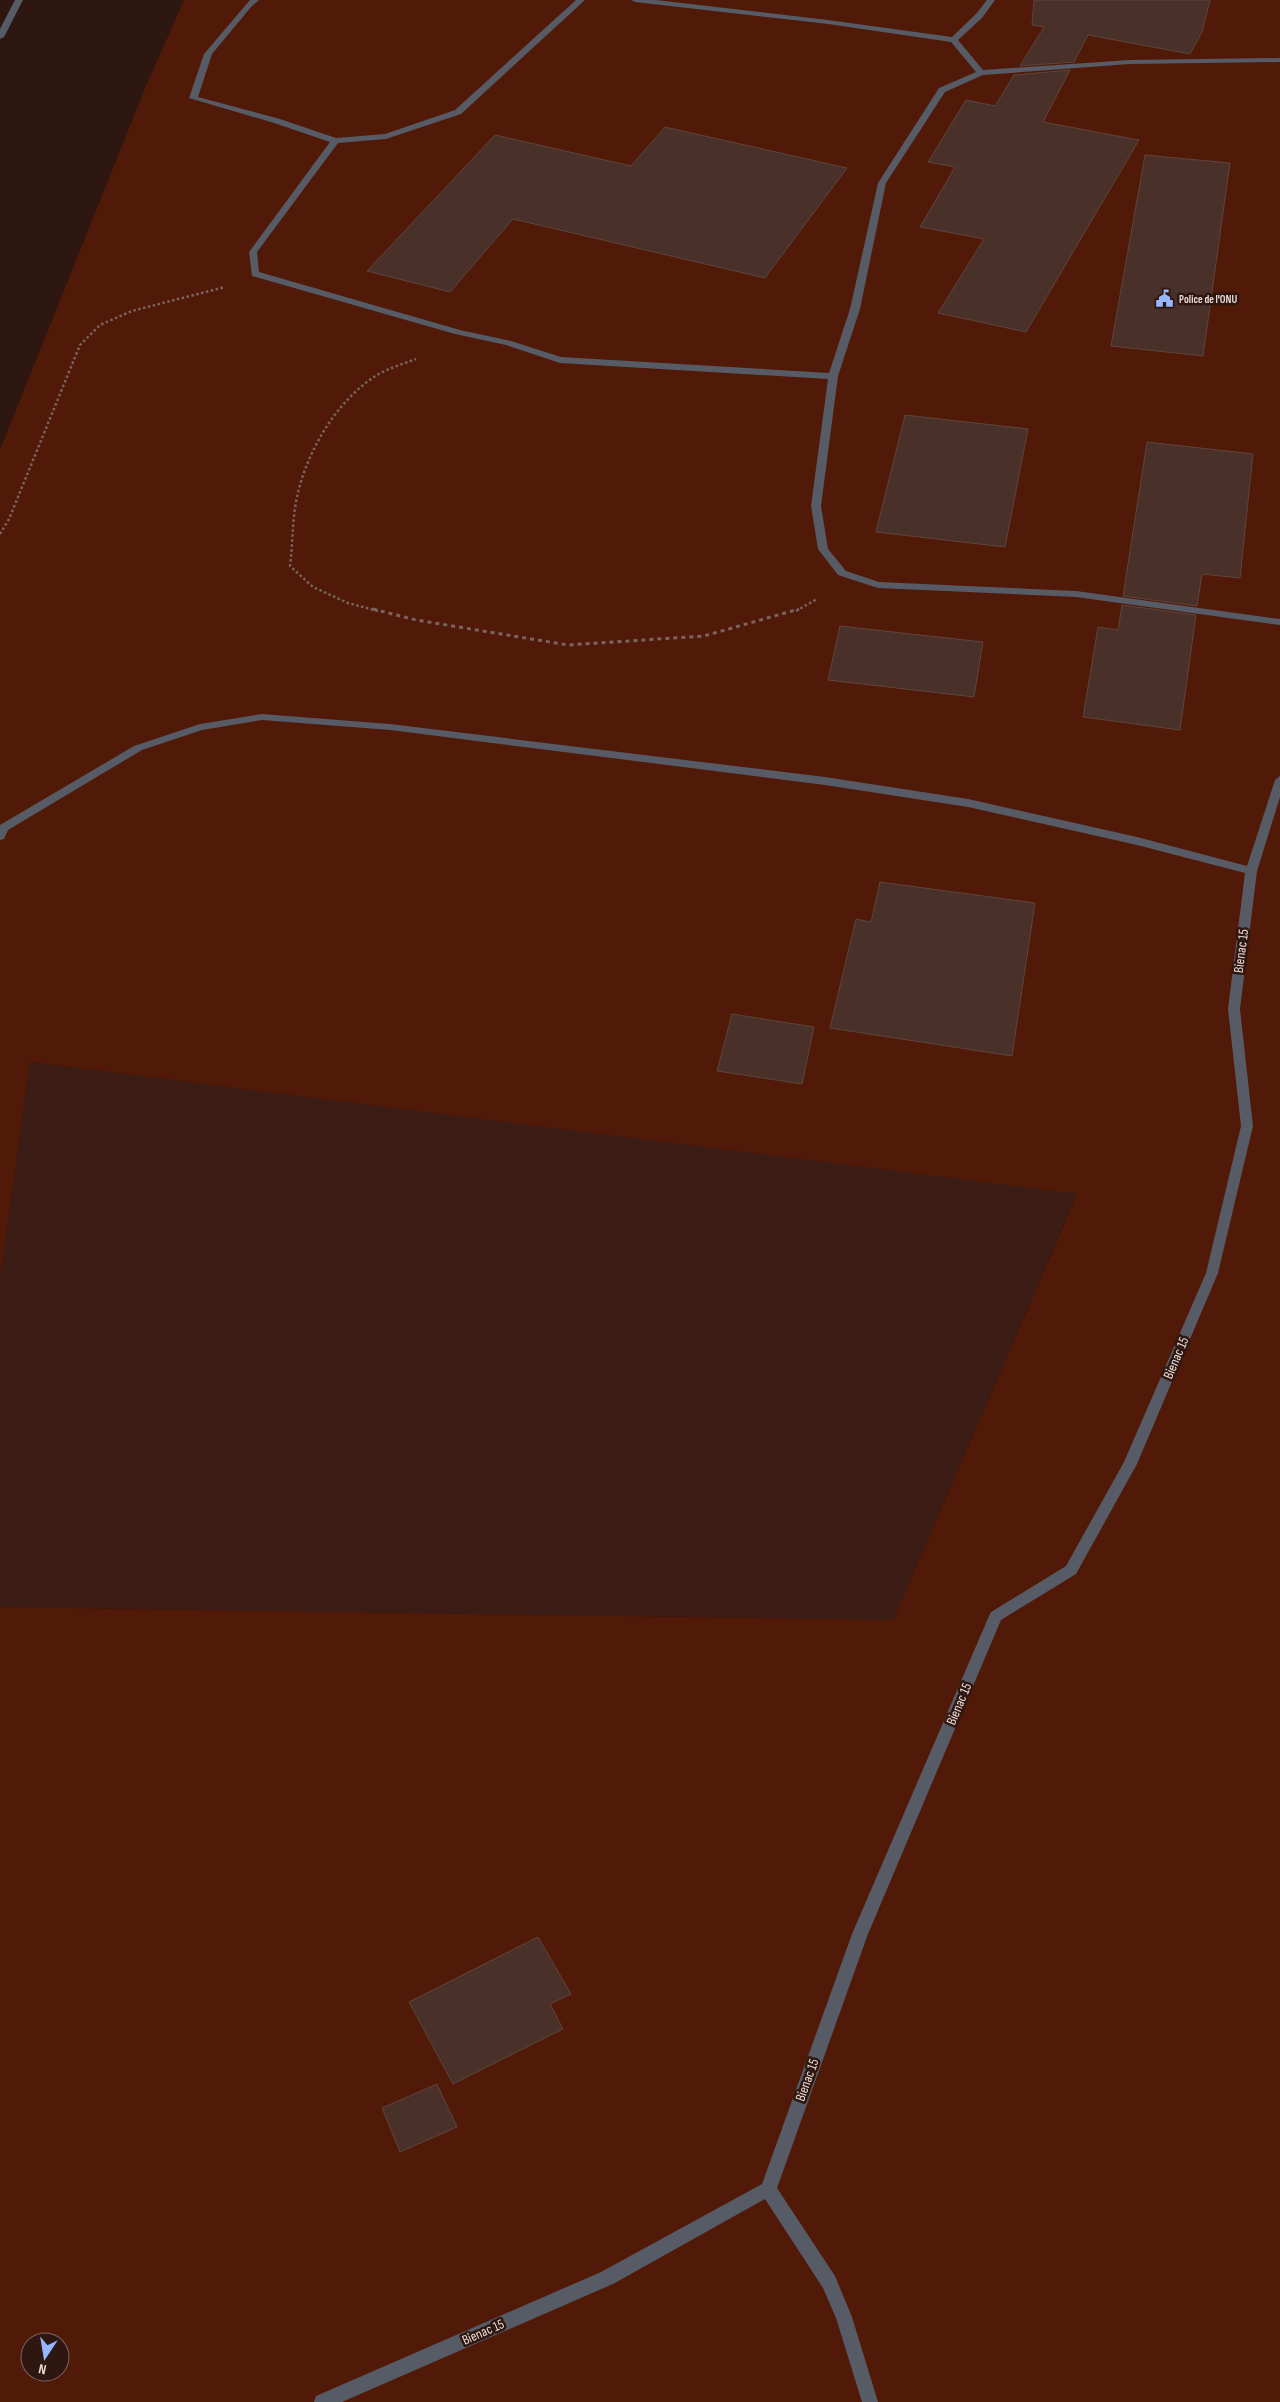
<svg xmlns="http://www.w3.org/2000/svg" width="1280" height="2402" viewBox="0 0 1280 2402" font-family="'Sofia Sans Condensed',sans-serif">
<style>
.built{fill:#3b1d15}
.green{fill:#501908;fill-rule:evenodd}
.building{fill:#493029;stroke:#5f453d}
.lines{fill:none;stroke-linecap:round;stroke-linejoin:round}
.path-far1{stroke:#79645f;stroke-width:2.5;stroke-dasharray:2.5 2.5;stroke-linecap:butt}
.path{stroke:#79645f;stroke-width:3;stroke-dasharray:4 4;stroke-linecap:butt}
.lane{fill:#565b65;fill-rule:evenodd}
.street{fill:#565b65;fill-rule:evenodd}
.labels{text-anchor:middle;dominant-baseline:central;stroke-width:5;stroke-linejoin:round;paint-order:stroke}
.far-poi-label{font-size:11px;font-weight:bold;fill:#ebdad5;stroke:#2e1711;text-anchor:start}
.street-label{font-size:14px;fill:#ebdad5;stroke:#2e1711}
</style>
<rect width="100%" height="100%" fill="#2e1711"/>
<path class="built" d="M30,1062L1077,1193L893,1620L0,1607V1281Z"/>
<path class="green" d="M184,0H1280V2402H0V1607L893,1620L1077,1194L30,1062L0,1281V450L146,86ZM30,2342H60V2372H30Z"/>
<g class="building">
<path d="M1034,0H1210L1202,32L1190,54L1088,35L1074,62L1020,66L1044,27L1032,25Z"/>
<path d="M1070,70L1043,122L1139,140L1026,332L938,313L984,239L920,227L955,167L928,162L966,100L995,106L1014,75Z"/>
<path d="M665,127L847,168L765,278L513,219L450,292L367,271L495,135L631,166Z"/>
<path d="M1145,155L1230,163L1203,356L1111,346Z"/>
<path d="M905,415L1028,429L1005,547L876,532Z"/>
<path d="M1147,442L1253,454L1240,578L1202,574L1197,606L1123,596Z"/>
<path d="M1122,605L1196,615L1180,730L1083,717L1098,627L1118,630Z"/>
<path d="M840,626L983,642L974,697L828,680Z"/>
<path d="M880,882L1035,903L1012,1056L830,1028L856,919L871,922Z"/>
<path d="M732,1014L814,1027L802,1084L717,1071Z"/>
<path d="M538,1937L571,1994L550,2004L563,2029L453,2084L409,2002Z"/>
<path d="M437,2084L457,2127L400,2152L382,2108Z"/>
</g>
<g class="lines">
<g class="path-far1">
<path d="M0,534L9,519L80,345L100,325L132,311L225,287"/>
<path d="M378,611L348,603L313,587L290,566C293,543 292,520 297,497C307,451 336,401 377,375C389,368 403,364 416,359"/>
<path d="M796,611L817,599"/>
</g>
<path class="path" d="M373,609L416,620L568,645L704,636L799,609"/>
<g class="lane">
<path d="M250,0H259L251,7L212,54L198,97L280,119L336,138L385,134L455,110L576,0H585L461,114L386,139L338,143L257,252L259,272L460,330L511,341L561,357L829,373L850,309L878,183L939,88L976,72L951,42L828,24L635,2L631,0H656L828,20L952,37L976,14L987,0H995L982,18L958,40L983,70L1130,60L1280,58V62L1130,64L983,75L945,92L886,183L860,309L838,376L821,506L828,549L846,571L879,582L1076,591L1280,619V625L1076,597L878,588L838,575L818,549L811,506L828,379L560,363L506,345L455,334L252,276L249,252L330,142L274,123L189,98L204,54Z"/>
<path d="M262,714L390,724L825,777L968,799L1137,837L1247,866L1275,780L1280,776V797L1257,871L1240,1009L1253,1126L1218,1273L1137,1464L1076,1574L1001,1620L868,1934L777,2188L835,2276L852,2317L878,2402H862L836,2318L823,2288L765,2199L613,2284L342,2402H314L316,2396L601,2272L762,2184L852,1934L989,1616L991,1612L1066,1566L1124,1462L1206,1273L1241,1126L1228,1009L1245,873L1137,845L968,807L825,785L390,730L262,720L202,730L142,750L8,830L4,839L0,840V825L134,746L200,724Z"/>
</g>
<path class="street" d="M15,0H23L4,37L0,39V29Z"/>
</g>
<defs>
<symbol id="civic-bare" viewBox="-9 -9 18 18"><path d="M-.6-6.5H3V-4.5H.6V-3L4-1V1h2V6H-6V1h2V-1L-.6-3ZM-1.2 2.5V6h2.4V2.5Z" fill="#96b6fd" stroke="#2e1711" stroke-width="2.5" paint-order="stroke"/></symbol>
</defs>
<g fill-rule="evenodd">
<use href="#civic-bare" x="1152" y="286" width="25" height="25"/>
</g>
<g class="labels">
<g class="far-poi-label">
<text x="1179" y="299">Police de l'ONU</text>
</g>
<g class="street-label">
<text transform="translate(1241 951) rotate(-83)">Bienac 15</text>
<text transform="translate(1176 1358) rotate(-67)">Bienac 15</text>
<text transform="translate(959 1704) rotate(-67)">Bienac 15</text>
<text transform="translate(807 2080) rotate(-70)">Bienac 15</text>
<text transform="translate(483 2332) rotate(-24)">Bienac 15</text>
</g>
</g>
<g transform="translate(45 2357) rotate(192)"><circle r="24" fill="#2e1711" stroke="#7a655f"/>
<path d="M0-4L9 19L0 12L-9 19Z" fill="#96b6fd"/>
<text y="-8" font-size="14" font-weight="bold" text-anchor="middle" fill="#ebdad5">N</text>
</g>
</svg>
